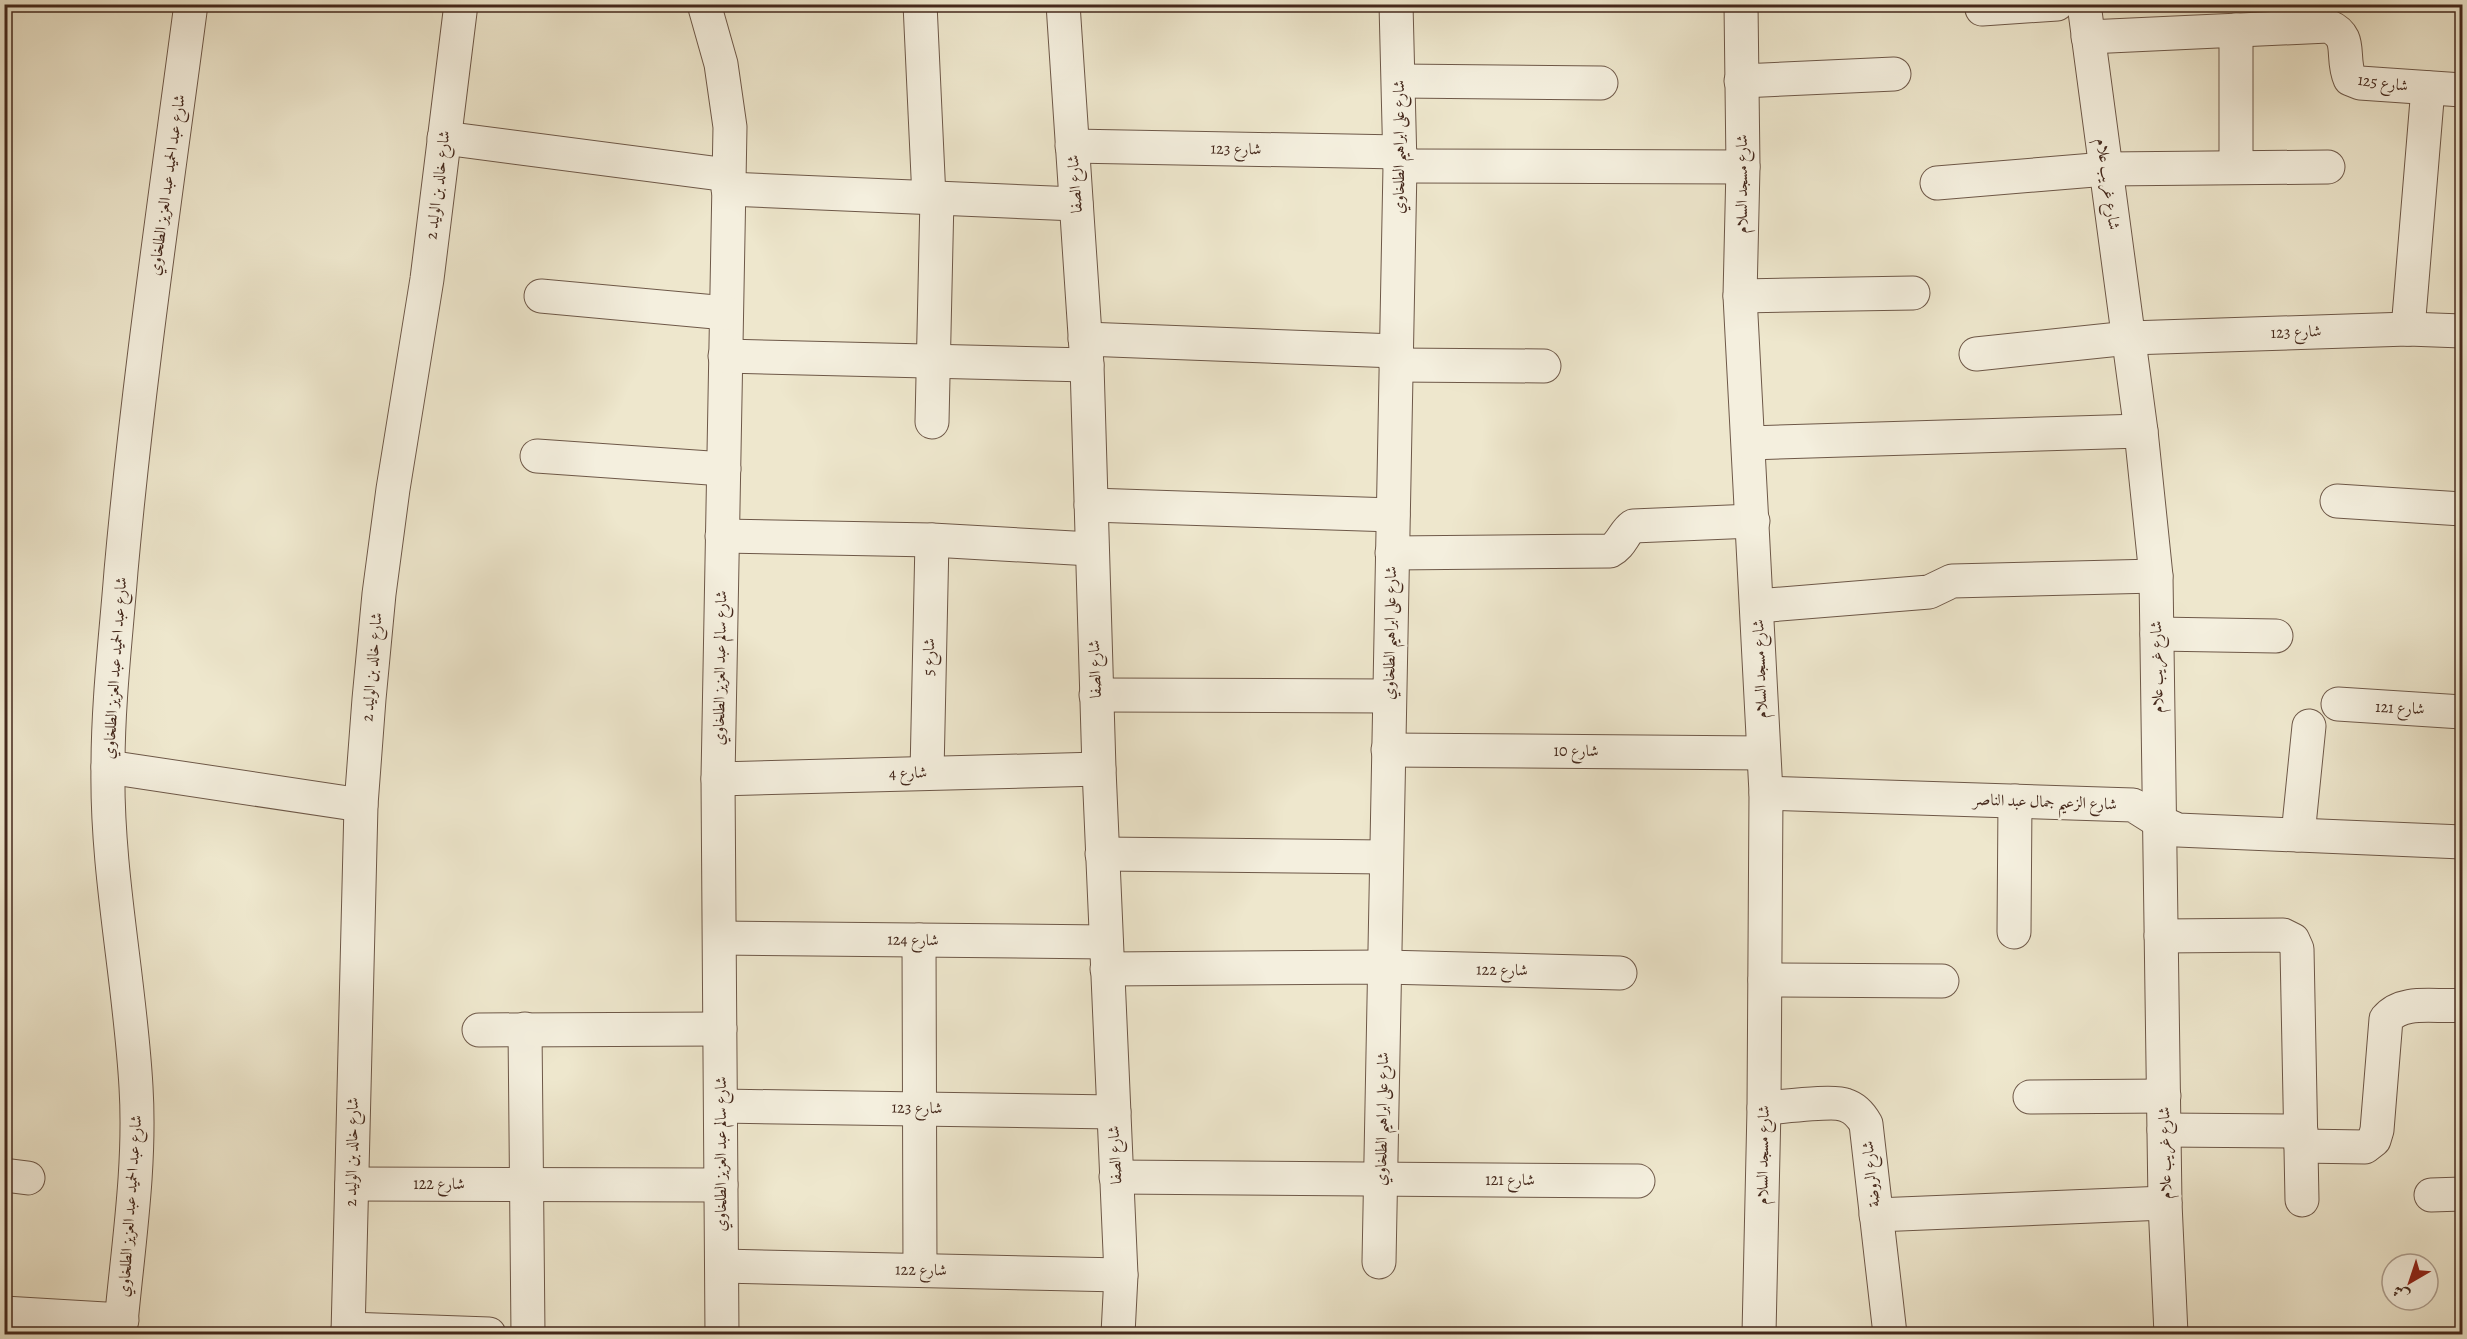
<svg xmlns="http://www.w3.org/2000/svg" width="2467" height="1339" viewBox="0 0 2467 1339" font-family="Alegreya,Amiri,serif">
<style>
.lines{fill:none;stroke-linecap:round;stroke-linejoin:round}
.minor-casing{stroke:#6e5848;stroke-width:35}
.minor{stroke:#f4efde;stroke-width:33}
.labels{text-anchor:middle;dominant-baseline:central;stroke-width:5;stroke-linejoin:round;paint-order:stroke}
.street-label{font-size:16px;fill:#44281c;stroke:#f4efde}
</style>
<rect width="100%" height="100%" fill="#eee7cd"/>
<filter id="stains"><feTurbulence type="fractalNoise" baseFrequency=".00333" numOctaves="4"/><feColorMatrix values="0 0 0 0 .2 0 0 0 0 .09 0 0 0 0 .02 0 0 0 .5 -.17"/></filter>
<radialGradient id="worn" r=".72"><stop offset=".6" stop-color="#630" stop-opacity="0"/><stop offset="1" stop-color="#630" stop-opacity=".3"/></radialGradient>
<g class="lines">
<defs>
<g id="minor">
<path d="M704,4L721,64L730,127L718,779L722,1334"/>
<path d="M920,4L929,198"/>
<path d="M1063,4L1087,365L1099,769L1121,1275L1118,1334"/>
<path d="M1741,4L1743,167L1740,296L1766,793L1764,1108L1759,1334"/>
<path d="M2084,4L2141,431L2156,576L2165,1203L2171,1334"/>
<path d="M1982,9L2057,4"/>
<path d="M2236,30V167"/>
<path d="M2088,37L2328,26C2354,37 2340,56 2350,79L2360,83L2462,90"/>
<path d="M1399,81L1601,83"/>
<path d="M1741,81L1894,74"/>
<path d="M444,138L728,175"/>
<path d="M1072,146L1400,152"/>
<path d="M1400,166L1743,167"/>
<path d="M1937,183L2106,169L2328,167"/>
<path d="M728,189L1076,204"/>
<path d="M541,296L726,313"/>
<path d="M1740,296L1913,293"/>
<path d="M2408,329L2428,88"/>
<path d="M1085,339L1396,351"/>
<path d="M1976,354L2129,338L2408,329L2462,331"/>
<path d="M725,356L1087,365"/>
<path d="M1396,365L1544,366"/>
<path d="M932,422L937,198"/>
<path d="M1749,443L2141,431"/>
<path d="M537,456L724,469"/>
<path d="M2337,501L2462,509"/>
<path d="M1091,505L1393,515"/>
<path d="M722,536L932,540L1091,549"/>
<path d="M1392,553L1610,551C1622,545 1623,533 1633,526L1753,521"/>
<path d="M1757,606L1929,592L1952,581L2156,576"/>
<path d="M2157,634L2276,636"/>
<path d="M1096,695L1389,696"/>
<path d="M2338,704L2462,712"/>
<path d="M1388,750L1763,753"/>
<path d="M108,767L361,805"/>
<path d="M927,773L932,540"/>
<path d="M718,779L1099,769"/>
<path d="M1766,793L2133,805L2160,822L2178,830L2462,842"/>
<path d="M2298,835L2309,726"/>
<path d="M1102,854L1386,857"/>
<path d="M2014,932L2015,801"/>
<path d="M2161,936L2283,935L2293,940L2297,949L2302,1200"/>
<path d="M720,938L1106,942"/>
<path d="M919,940L920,1270"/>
<path d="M1107,969L1384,967L1620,973"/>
<path d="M1765,980L1942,981"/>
<path d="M525,1029L528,1334"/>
<path d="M479,1030L720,1029"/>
<path d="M2030,1097L2164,1096"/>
<path d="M721,1106L1114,1112"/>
<path d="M1764,1108C1781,1107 1833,1100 1845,1105C1855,1108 1861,1115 1866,1124L1890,1334"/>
<path d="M2164,1130L2301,1131"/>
<path d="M2301,1146L2365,1147L2374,1140L2377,1130L2386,1019C2403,998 2438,1008 2462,1005"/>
<path d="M4,1175L28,1178"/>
<path d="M1116,1177L1638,1181"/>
<path d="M352,1184L721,1185"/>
<path d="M2431,1195L2462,1194"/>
<path d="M1876,1215L2165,1203"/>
<path d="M1379,1262L1400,166L1396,4"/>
<path d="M722,1266L1121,1275"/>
<path d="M4,1313L122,1320"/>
<path d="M348,1329L489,1334"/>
<path d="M120,1334C127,1253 141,1169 136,1087C130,979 106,873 108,766C108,701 116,636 121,571C138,382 166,193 191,4"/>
<path d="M348,1334L361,805L369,699L379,594L393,489L427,279L461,4"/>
</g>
</defs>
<use href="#minor" class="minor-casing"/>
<use href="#minor" class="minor"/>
</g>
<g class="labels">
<g class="street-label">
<text transform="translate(2383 83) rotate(7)">شارع 125</text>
<text transform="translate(1399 147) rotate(-90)">شارع على ابراهيم الطلخاوي</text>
<text transform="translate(1236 149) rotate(1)">شارع 123</text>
<text transform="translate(1075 184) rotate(-94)">شارع الصفا</text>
<text transform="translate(1742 184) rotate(-90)">شارع مسجد السلام</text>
<text transform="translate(2108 184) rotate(82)">شارع غريب علام</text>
<text transform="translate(167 185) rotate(-82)">شارع عبد الحميد عبد العزيز الطلخاوي</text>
<text transform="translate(438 185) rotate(-83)">شارع خالد بن الوليد 2</text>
<text transform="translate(2296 332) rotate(-2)">شارع 123</text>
<text transform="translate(1390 633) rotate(-89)">شارع على ابراهيم الطلخاوي</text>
<text transform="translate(929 657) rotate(-89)">شارع 5</text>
<text transform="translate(372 667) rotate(-85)">شارع خالد بن الوليد 2</text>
<text transform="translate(2157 667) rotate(-91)">شارع غريب علام</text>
<text transform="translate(115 668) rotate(-86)">شارع عبد الحميد عبد العزيز الطلخاوي</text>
<text transform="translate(720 668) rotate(-89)">شارع سالم عبد العزيز الطلخاوي</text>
<text transform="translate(1095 669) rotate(-92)">شارع الصفا</text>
<text transform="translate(1760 669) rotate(-92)">شارع مسجد السلام</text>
<text transform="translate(2400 708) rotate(3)">شارع 121</text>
<text x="1576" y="751">شارع 10</text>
<text transform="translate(908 773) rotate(-2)">شارع 4</text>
<text transform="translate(2045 802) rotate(2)">شارع الزعيم جمال عبد الناصر</text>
<text transform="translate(913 940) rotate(1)">شارع 124</text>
<text transform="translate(1502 970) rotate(1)">شارع 122</text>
<text transform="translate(917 1108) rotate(1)">شارع 123</text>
<text transform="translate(1382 1119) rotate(-89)">شارع على ابراهيم الطلخاوي</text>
<text transform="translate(352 1152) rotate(-89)">شارع خالد بن الوليد 2</text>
<text transform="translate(2165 1153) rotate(-91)">شارع غريب علام</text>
<text transform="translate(721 1154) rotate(-90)">شارع سالم عبد العزيز الطلخاوي</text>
<text transform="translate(1115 1155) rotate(-93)">شارع الصفا</text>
<text transform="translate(1763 1155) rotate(-89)">شارع مسجد السلام</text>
<text transform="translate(1871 1174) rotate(-96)">شارع الروضة</text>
<text x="1510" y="1180">شارع 121</text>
<text x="439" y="1184">شارع 122</text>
<text transform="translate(130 1206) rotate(-86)">شارع عبد الحميد عبد العزيز الطلخاوي</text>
<text transform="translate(921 1270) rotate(1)">شارع 122</text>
</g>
</g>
<rect width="2467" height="1339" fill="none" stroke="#eee7cd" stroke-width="24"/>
<rect x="6" y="6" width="2455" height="1327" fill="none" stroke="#44281c" stroke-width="3"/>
<rect x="12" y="12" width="2443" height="1315" fill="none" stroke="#44281c" stroke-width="1.5"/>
<g transform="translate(2410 1282) rotate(219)"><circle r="28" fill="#f4efde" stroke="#ae9f90" stroke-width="1.5"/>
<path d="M0-4.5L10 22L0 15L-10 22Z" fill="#8f2418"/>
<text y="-9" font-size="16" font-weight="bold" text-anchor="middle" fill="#44281c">ش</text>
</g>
<rect width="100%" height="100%" filter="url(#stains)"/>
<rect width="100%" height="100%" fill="url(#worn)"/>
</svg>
